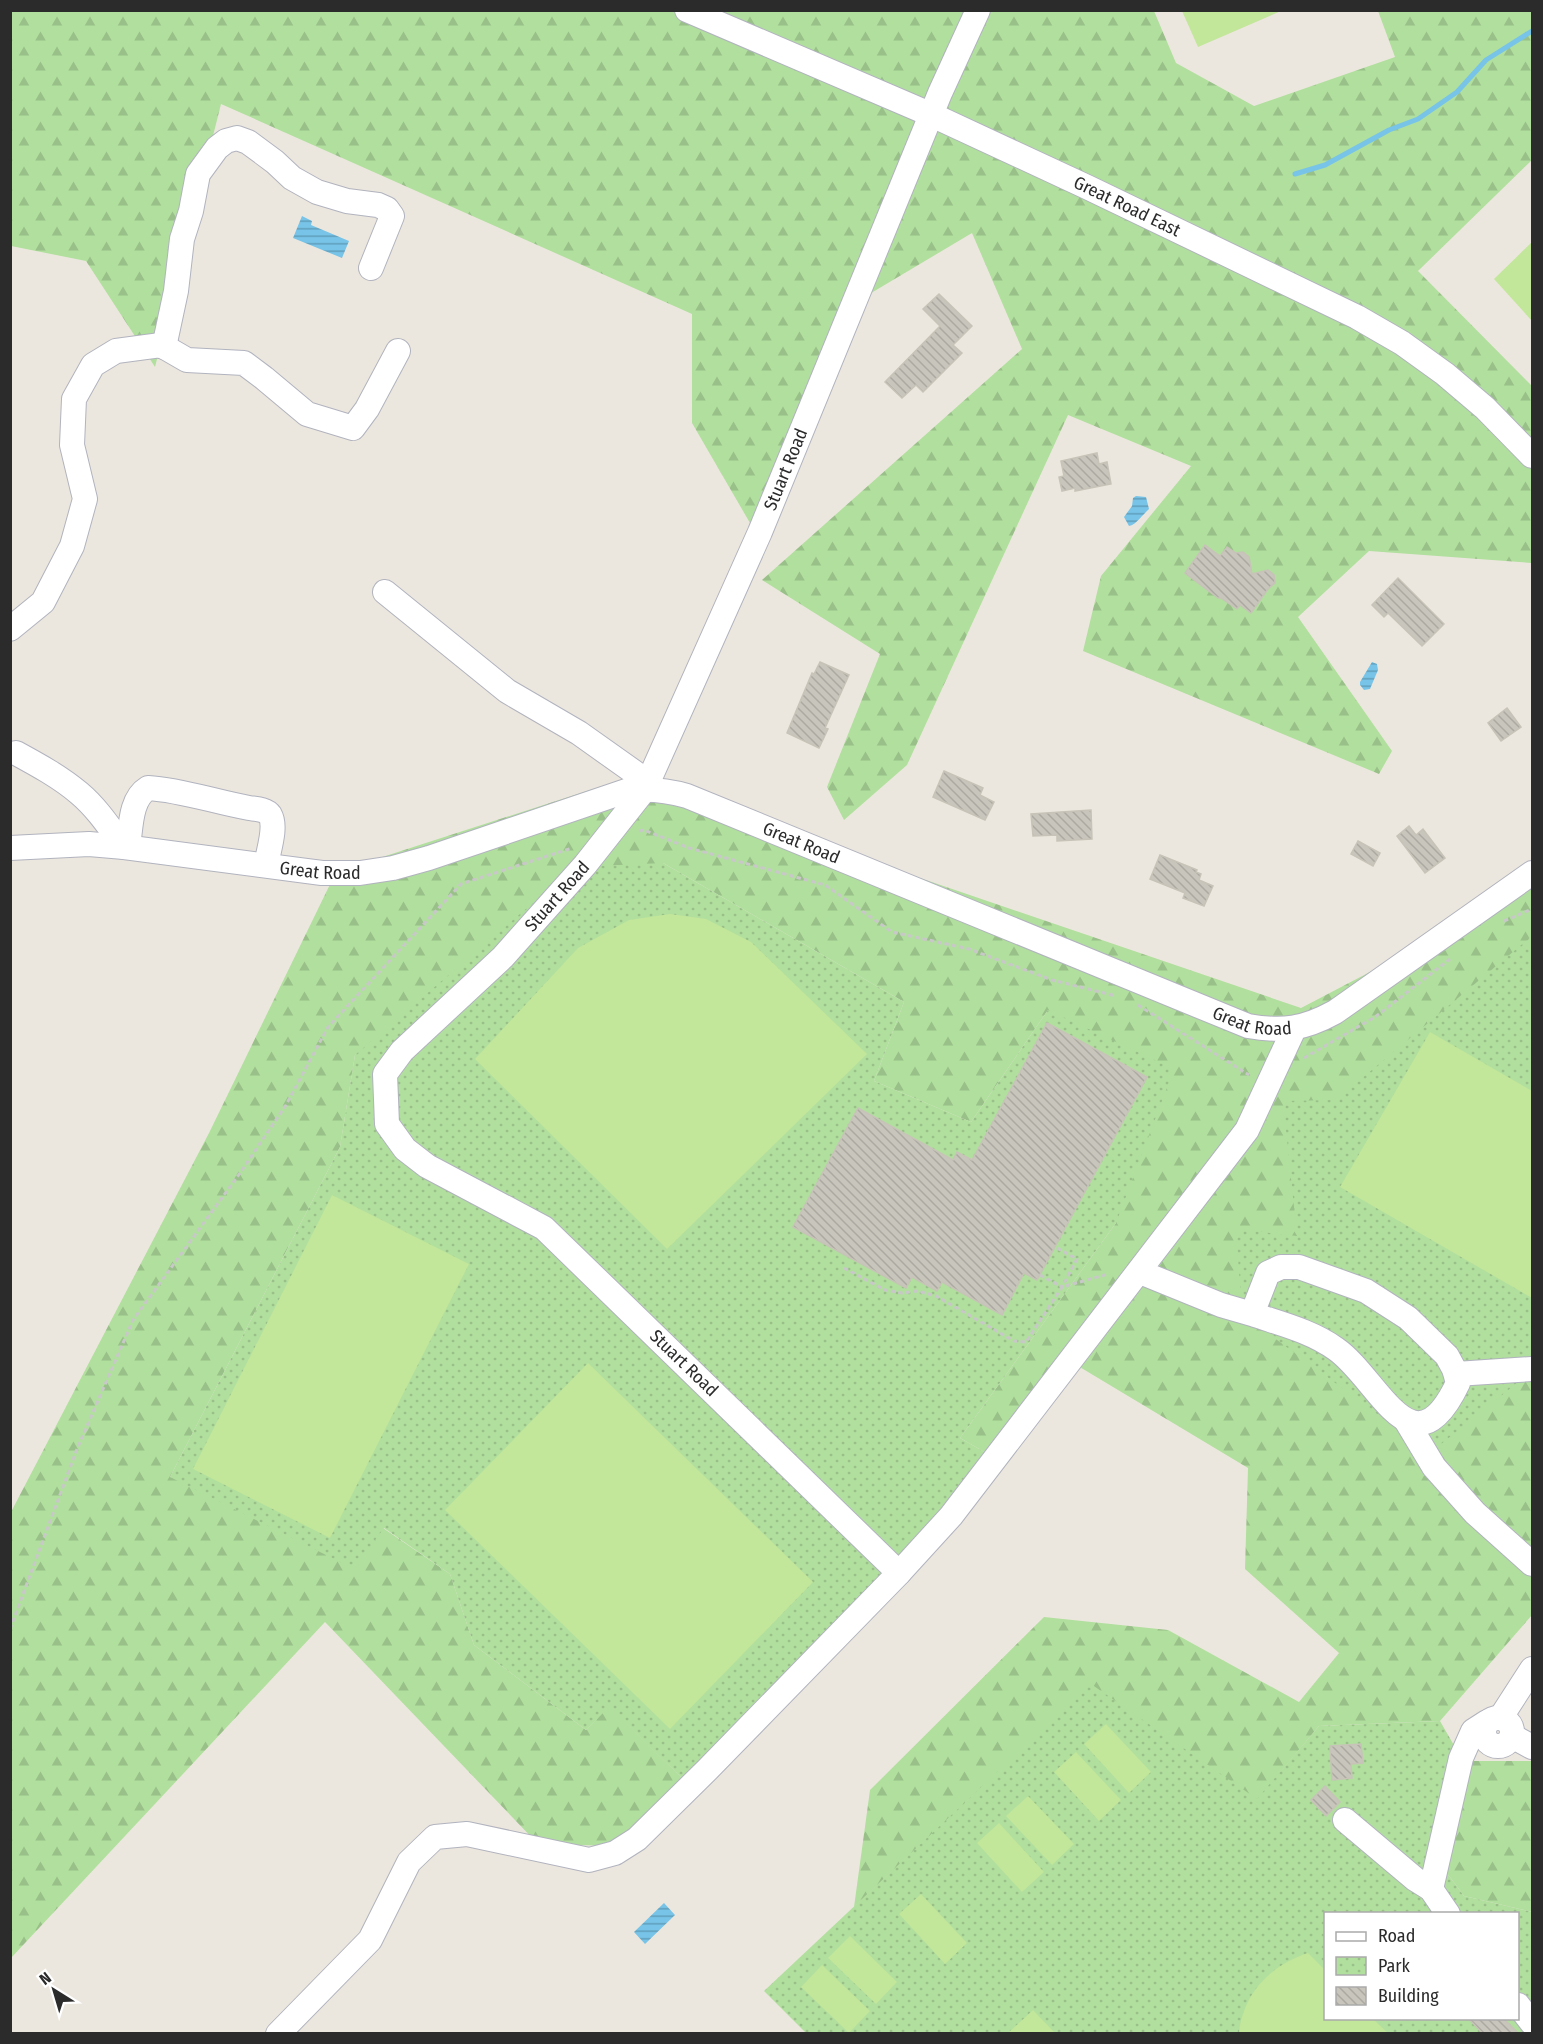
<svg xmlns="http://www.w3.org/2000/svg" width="1543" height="2044" viewBox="0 0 1543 2044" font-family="'Fira Sans Condensed',sans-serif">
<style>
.forest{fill:url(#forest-firs)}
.park{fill:url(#park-dots);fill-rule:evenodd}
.pitch{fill:#c2e69a}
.water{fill:url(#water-rules)}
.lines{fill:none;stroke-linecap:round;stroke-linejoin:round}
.stream{stroke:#77c4e8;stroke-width:5}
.building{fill:url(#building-back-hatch);stroke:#c7c3b8;stroke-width:1.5}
.minor-casing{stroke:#b1b3be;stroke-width:26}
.path{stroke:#c8c8c8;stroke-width:3;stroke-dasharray:4.5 3;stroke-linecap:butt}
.minor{stroke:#fff;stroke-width:24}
.labels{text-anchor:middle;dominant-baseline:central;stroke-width:6;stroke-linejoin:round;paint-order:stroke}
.street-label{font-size:18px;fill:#2b2b2b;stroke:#fff}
</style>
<defs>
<pattern id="forest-firs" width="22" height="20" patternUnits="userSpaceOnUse" patternTransform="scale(1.5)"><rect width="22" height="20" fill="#b1df9e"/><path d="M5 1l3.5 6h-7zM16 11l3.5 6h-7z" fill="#98c088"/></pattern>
<pattern id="park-dots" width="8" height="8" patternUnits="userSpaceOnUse" patternTransform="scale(1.5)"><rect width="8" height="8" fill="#b1df9e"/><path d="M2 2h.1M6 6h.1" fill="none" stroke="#98c088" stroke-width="1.8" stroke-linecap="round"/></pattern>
<pattern id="water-rules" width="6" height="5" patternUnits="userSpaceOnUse" patternTransform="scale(1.5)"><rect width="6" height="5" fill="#77c4e8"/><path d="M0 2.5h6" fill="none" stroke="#629fbc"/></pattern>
<pattern id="building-back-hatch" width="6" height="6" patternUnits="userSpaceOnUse" patternTransform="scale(1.5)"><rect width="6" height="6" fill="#c8c5bc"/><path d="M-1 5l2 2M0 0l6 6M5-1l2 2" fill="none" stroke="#aca9a2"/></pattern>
</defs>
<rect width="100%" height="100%" fill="#ece7de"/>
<g class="forest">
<path d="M10,11H1154L1176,63L1254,106L1395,57L1378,11H1532V160L1418,271L1532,386V563L1369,551L1298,617L1392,751L1379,774L1083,651L1101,576L1191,466L1068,415L907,765L844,820L827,787L880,654L762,580L1022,349L972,233L851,305L761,542L692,423V314L221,104L155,367L86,261L11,246Z"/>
<path d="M627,778L1301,1008L1532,887V1615L1440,1721L1319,1726L1257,1800L1091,1685L854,1907L870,1790L1044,1617L1168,1630L1299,1702L1339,1653L1245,1569L1248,1468L1068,1360L1000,1461L960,1438L1116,1223L1048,1010L971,1122L874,1081L904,1002L663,863L355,1055L340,1147L170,1477L383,1528L450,1574L474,1645L586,1730L609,1706L687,1783L616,1846L538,1844L325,1622L11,1958V1512L209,1133L336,872Z"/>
<path d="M1463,1761H1532V1912L1464,1896L1435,1857Z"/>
</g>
<g class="park">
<path d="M663,863L904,1002L874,1081L971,1122L1048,1010L1174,1069L1116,1223L960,1438L1000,1461L687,1783L609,1707L586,1730L474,1645L450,1574L384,1528L354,1569L170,1477L340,1147L355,1055L575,867Z"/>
<path d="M1532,936V1371L1430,1453L1242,1314L1236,1229L1297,1236L1283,1101L1336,1100Z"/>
<path d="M1091,1684L1257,1799L1319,1726L1440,1721L1463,1761L1435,1857L1464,1896L1532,1912V2033H806L764,1991ZM1326,1914H1518V2018H1326Z"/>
</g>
<g class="pitch">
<path d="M1182,11H1281L1198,47Z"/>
<path d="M1532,242V321L1494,279Z"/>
<path d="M670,914L706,919L751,942L867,1054L667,1249L475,1059L578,948L629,920Z"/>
<path d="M1430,1032L1532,1091V1298L1340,1187Z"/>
<path d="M332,1195L469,1264L330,1538L193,1469Z"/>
<path d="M588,1363L813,1582L670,1729L445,1510Z"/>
<path d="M1106,1724L1151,1772L1129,1793L1084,1744Z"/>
<path d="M1076,1752L1121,1800L1099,1821L1054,1772Z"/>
<path d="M1028,1796L1074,1844L1052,1865L1006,1816Z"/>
<path d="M999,1823L1044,1872L1022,1892L977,1843Z"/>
<path d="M921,1894L967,1943L945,1964L899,1914Z"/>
<path d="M850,1936L897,1982L876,2004L828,1958Z"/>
<path d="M1308,1953L1325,1970L1326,2018L1373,2019L1388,2033H1239C1243,1993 1271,1965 1308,1953Z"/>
<path d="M822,1965L870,2011L849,2033L801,1987Z"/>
<path d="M1033,2010L1055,2033H1008Z"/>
</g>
<g class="water">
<path d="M302,216L312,221L311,225L349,241L342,258L293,238Z"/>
<path d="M1136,496L1146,497L1149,509C1143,514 1136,525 1129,526L1124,517L1132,506L1133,498Z"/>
<path d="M1372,662L1377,664L1378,670L1370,689L1364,690L1360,685V682Z"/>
<path d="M664,1903L675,1915L645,1944L634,1932Z"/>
</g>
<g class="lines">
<path class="stream" d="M1295,174L1325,165L1389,130L1418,119L1457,92L1486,60L1532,31"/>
</g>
<g class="building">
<path d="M939,294L972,326L953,345L962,353L923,392L916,385L902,398L885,382L940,326L923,309Z"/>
<path d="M1097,453L1099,464L1107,462L1111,484L1075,491V488L1062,491L1059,477L1064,476L1061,461Z"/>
<path d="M1205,545L1220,556L1227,547L1236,553L1243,552L1249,557L1252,574L1268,570L1274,575L1275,583L1268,589L1251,613L1240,605L1237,609L1221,598H1218L1185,573Z"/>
<path d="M1398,578L1444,624L1422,646L1388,613L1384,617L1372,605Z"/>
<path d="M820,662L849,675L825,728L828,729L819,748L787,733L812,673L814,674Z"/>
<path d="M1507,708L1521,727L1501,741L1488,723Z"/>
<path d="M944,771L983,788L980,795L994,802L985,820L933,797Z"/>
<path d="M1091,810L1092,839L1057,841V835L1033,836L1031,814Z"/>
<path d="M1409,826L1416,835L1423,829L1445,858L1425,873L1397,836Z"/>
<path d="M1358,841L1380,853L1373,866L1351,854Z"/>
<path d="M1160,855L1197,870L1196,872L1201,874L1199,880L1213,886L1204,906L1183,898L1185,893L1150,879Z"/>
<path d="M1047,1023L1147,1077L1037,1280L1024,1273L1002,1315L942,1282L937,1291L912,1277L906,1288L793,1227L858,1108L953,1160L957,1152L972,1160Z"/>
<path d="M1361,1744L1363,1763L1351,1764L1352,1778L1332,1780L1330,1746Z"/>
<path d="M1325,1786L1340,1802L1326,1816L1311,1800Z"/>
<path d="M1469,2019H1504L1519,2034H1483Z"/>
</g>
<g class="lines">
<defs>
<g id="minor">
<path id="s1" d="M687,10L932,115L1087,187L1357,317L1402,343L1445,374L1485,408L1532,456"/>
<path d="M164,347L176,291L182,239L191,211L198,174L217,148L226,141L237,138L248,142L275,162L292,178L317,192L347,201L378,205L387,209L392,216L371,268"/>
<path d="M385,592L507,691L579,733L648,782"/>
<path d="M10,629L43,602L72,546L85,499L72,445L74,399L93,365L116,351L161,345L187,360L244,363L264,378L307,414L353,428L367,409L398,351"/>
<path d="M16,753C38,765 60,777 79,793C97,808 110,828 124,847"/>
<path d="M128,847C131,827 130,799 148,788C182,790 215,802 249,808C255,809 266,809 270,815C277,827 268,852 266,865"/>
<path id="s2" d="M10,848L89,844L124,847L322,873H360L393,868L429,858L626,791C648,788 666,790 687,796L1248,1026C1283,1032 1304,1029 1335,1012L1532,873"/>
<path d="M1140,1272L1221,1305L1252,1314L1268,1273L1281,1267H1299L1366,1291L1408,1318L1447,1356L1454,1369L1458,1383C1413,1478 1379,1379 1336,1349C1311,1331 1281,1324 1252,1314"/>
<path d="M1456,1374L1532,1369"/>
<path d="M1407,1422L1434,1467L1475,1513L1532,1564"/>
<path id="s3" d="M899,1573L544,1228L427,1166L405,1149L387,1124L385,1074L402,1051L503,957L585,865L645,789L760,532L940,93L978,10"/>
<path d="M1501,1717L1532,1669"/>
<circle cx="1498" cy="1732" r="14"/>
<path d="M1512,1736L1532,1747"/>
<path d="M1345,1820L1415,1879L1431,1889L1448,1914"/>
<path d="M1431,1889L1461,1758L1473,1731L1487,1722"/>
<path d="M1518,2005L1532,2023"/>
<path d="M278,2034L370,1940L409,1862L435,1837L467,1834L589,1860L615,1853L637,1839L707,1770L899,1573L951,1516L1247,1130L1294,1029"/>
</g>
</defs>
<use href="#minor" class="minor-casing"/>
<g class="path">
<path d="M639,831L644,830L689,848L825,885L892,932L969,949L1052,980L1116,996"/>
<path d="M1504,921L1532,909"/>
<path d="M1138,1005L1249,1075"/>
<path d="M1304,1058L1375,1017L1450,959"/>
<path d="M844,1268L885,1290L902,1293L917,1291L936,1296L1014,1341L1026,1342L1062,1287L1108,1274"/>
<path d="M1040,1275L1062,1287L1077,1259L1055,1247"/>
<path d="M10,1629L77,1449L133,1320L240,1173L286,1105L328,1027L461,884L572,848"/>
</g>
<use href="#minor" class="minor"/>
</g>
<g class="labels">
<g class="street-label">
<text stroke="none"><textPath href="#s1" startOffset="482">Great Road East</textPath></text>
<text stroke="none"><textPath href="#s3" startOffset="1472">Stuart Road</textPath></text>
<text stroke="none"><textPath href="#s2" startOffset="816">Great Road</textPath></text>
<text stroke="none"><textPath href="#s2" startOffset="312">Great Road</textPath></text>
<text stroke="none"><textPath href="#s3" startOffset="984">Stuart Road</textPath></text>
<text stroke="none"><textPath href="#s2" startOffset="1302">Great Road</textPath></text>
<text transform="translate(684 1363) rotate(44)">Stuart Road</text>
</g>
</g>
<rect width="1543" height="2044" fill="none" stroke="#2b2b2b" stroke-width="24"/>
<rect x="1324" y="1912" width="195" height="108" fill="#ffffff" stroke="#aaaaaa" stroke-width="1.5"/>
<rect x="1336" y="1932" width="30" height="9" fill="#ffffff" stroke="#aaaaaa" stroke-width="1.5"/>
<text x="1378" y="1942" font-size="18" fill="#2b2b2b">Road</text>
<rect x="1336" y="1957" width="30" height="18" fill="url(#park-dots)" stroke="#aaaaaa" stroke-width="1.5"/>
<text x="1378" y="1972" font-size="18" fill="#2b2b2b">Park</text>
<rect x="1336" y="1987" width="30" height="18" fill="url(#building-back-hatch)" stroke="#aaaaaa" stroke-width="1.5"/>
<text x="1378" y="2002" font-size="18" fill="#2b2b2b">Building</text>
<g transform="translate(54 1990) rotate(323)" stroke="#ffffff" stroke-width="4.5" paint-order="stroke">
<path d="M0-4.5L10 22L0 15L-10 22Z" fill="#2b2b2b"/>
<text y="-9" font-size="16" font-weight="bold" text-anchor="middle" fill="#2b2b2b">N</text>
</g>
</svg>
